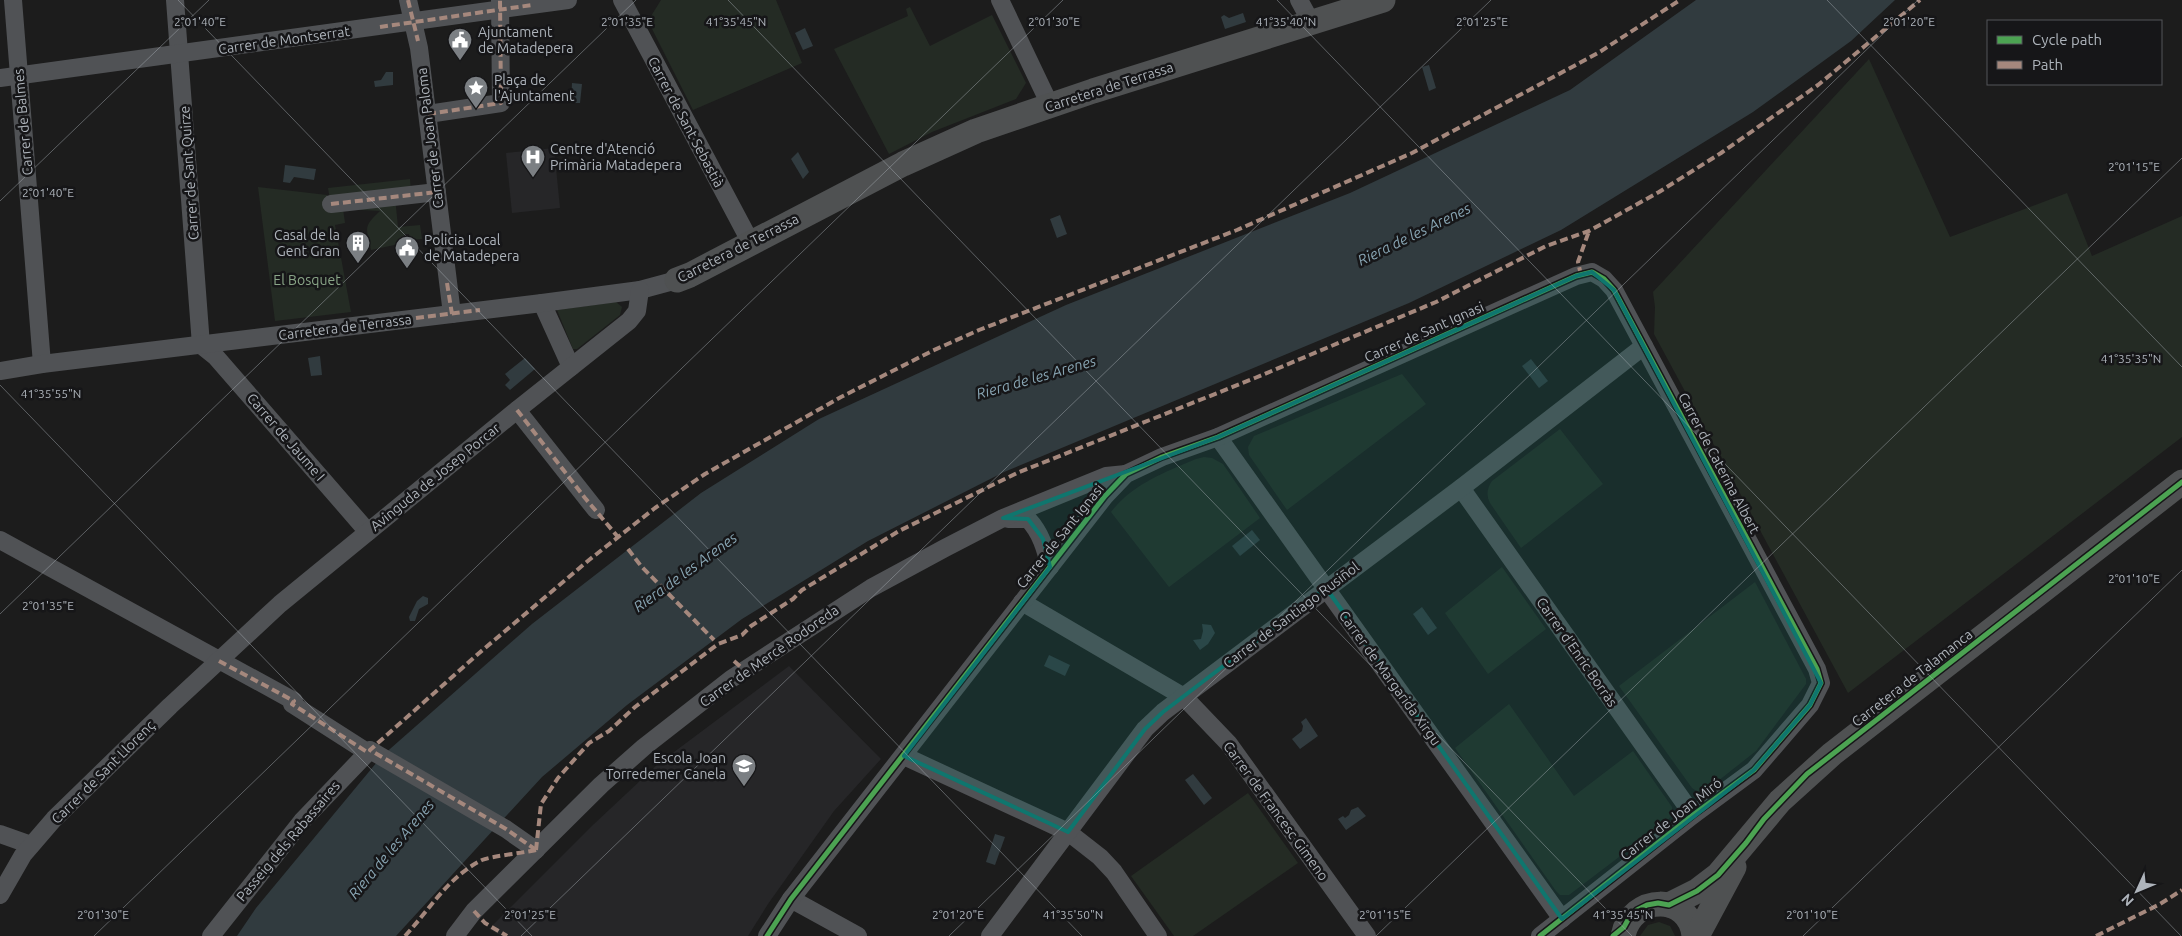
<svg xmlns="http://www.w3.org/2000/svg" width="2182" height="936" viewBox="0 0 2182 936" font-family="Ubuntu,sans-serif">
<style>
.built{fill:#262628}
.green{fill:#242b24}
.water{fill:#313b3f}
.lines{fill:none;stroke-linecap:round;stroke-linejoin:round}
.street{stroke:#505255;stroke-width:18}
.secondary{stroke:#4f5152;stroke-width:25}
.quiet{stroke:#a5887d;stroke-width:4;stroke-dasharray:8 4;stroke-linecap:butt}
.cycleway-casing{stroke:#161618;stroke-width:8}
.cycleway{stroke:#4ca352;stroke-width:5}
.marked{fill:#0f766e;fill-opacity:0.2;stroke:#0f766e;stroke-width:4;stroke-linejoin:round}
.ticks{fill:none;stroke:#aeb4bb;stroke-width:1;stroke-opacity:0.45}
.labels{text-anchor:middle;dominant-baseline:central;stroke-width:5;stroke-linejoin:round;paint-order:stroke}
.poi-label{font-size:14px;fill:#aeb4bb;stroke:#161618;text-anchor:start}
.street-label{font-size:14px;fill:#aeb4bb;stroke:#161618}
.park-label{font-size:14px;fill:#89a587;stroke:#161618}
.water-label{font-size:15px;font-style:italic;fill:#88a5b3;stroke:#161618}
.ticks-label{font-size:12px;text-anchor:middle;fill:#aeb4bb;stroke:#161618;stroke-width:5;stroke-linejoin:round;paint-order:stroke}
</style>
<rect width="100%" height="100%" fill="#1c1c1c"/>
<g class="built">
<path d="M554,148L560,208L512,213L506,153Z"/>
<path d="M789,666L881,759L834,811L768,904L748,936H502L489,929L594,824L658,764Z"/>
</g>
<g class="green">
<path d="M661,0H776L802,63L693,110L648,21Z"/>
<path d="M910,7L930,46L992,15L1026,83L1016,99L932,132L889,154L834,49L908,16L906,9Z"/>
<path d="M1869,59L1950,237L2067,193L2092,256L2182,216V437L1848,693L1654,334L1655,307L1653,292Z"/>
<path d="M410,179L411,192L395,197L398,227L420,225L422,239L410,240L409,234H404L405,241H399V244L371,250C366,227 363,227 380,211L343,209L345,223L335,225L351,312L275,321L258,187L327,195L328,201L330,200L328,188Z"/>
<path d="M616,302L622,307L620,315L577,349H573L557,310Z"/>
<path d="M1402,374L1426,404L1287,510L1249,455L1248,447L1254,436Z"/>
<path d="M1560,429L1603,484L1521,548L1490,503C1486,495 1487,488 1492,481Z"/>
<path d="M1204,457L1212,458L1223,464L1260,518L1169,587L1111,512C1133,484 1163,473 1196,459Z"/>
<path d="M1502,567L1546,629L1488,674L1445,613Z"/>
<path d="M1755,582L1806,679V684L1756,751L1704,792H1698L1692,788L1619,686Z"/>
<path d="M1509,704L1574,796L1633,751L1672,807V814L1669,819L1569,895H1560L1556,891L1455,748Z"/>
<path d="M1248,793L1298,863L1193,936H1174L1131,876Z"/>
<path d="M1659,922L1670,926L1675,936H1640L1648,925Z"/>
</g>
<g class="water">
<path d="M1696,0H1895L1851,41L1753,112L1561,230L1409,303L1004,472L868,541L742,619L627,705L542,777L396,936H237L256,908L382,756L532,624L701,493L819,419L1066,305L1350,193L1570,90Z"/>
<path d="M1243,13L1246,22L1225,29L1221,17L1224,15L1229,18Z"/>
<path d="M805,28L813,46L803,50L795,33Z"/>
<path d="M1429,65L1436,88L1429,91L1422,67Z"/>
<path d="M386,72H393V85L375,87L374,81L381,80Z"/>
<path d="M572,83L582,84L580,103H571Z"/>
<path d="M798,152L809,172L803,179L791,159Z"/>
<path d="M285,165L316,169L314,180L294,177L290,183L283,182Z"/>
<path d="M1060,215L1067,234L1057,238L1050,219Z"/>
<path d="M320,356L322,375L311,376L308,358Z"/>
<path d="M525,358L535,369L510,390L505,385L510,380L505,374Z"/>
<path d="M1531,359L1548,381L1539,388L1522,366Z"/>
<path d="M1252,530L1260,540L1240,556L1232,546Z"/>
<path d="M423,596L428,598V604L419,609L415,621H410L409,617L417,601Z"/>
<path d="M1422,607L1437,628L1428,635L1413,614Z"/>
<path d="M1202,624L1211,625L1215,633L1208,644L1200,650L1193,640L1201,639L1203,631Z"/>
<path d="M1049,655L1070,665L1065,676L1044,666Z"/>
<path d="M1306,718L1318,736L1300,749L1292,739L1302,731L1303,726L1301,722Z"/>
<path d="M1193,774L1212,798L1204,805L1185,780Z"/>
<path d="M1358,807L1366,816L1346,830L1338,819L1343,816L1345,818L1349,815L1351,810Z"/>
<path d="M995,834L1005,837L995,865L986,862Z"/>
</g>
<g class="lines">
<g class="street">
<path d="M13,0L42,364"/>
<path d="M175,0L201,345"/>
<path d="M408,0L419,48L452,314"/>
<path d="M622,0L751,243"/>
<path d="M1000,0L1050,105"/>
<path d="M1299,0L1311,22"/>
<path d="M0,78L568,0"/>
<path d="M428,114L501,103L500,0"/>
<path d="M331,204L437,192"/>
<path d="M542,303L571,367"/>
<path d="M201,345L216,357L368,532"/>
<path d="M0,371L42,364L542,303L640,290L677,280"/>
<path d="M517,410L596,510"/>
<path d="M1218,437L1562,919"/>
<path d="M1461,488L1693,815"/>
<path d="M1008,519H1028C1041,533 1045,548 1050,567"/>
<path d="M0,540L294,701L292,704L367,752"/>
<path d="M1022,602L1184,697L1229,744L1367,936"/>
<path d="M904,756L1068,832L1100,857L1114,872L1158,936"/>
<path d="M0,834L31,845"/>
<path d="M0,895L23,855L54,819L170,706L280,604L517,410L629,321L637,311L640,290"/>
<path d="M791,899L858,936"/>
<path d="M211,936L302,821L370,750L506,829L536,850"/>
<path d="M455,936L474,911L601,785L644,747L731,679L871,588L945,548L1003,518L1106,476L1126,474"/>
<path d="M767,936L791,899L1105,496L1126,474L1162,457L1218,437L1576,276L1592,272L1604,279L1614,290L1817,669L1821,683L1810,705L1754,770L1693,815L1540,936"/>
<path d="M990,936L1145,729L1163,712L1461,488L1644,346"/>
</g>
<g class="secondary">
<path d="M677,280L690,275L903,164L976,131L1093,91L1383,0"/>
<path d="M1669,905L1697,891L1718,875L1780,801L1832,754L2182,482"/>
<path d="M1623,936C1631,894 1690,893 1694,936"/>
<path d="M1697,936L1734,867"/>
</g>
<g class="quiet">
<path d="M408,0L418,41"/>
<path d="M380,27L532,5"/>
<path d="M428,114L501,103L500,0"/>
<path d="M331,204L437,192"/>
<path d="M1581,275L1578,262L1589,231"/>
<path d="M447,283L452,314"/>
<path d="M416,318L480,310"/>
<path d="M517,410L585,498L618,537"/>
<path d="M628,549L641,566L714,640"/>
<path d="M219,661L294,701L292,704L367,752"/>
<path d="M734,661L744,670"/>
<path d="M536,850L506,829L370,750L478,654L589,560L655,508L705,474L841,397L932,351L979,330L1237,230L1412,153L1598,53L1680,0"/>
<path d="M536,850L541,804L558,778L589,743L609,731L635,707L718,644L742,635L751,626L793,599L802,590L899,531L1017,473L1255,378L1436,302L1546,246L1589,231L1659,192L1721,153L1818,85L1920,0"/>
<path d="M474,911L485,923L507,936"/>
<path d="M405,936C430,909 448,877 482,860C492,856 523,853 536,850"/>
<path d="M2096,936L2160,904L2182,890"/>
</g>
<defs>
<g id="cycleway">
<path d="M767,936L791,899L1105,496L1126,474L1162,457L1218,437L1576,276L1592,272L1604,279L1614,290L1817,669L1821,683L1810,705L1754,770L1693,815L1540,936"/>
<path d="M1613,936L1624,927L1629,918L1637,910L1647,905L1658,903L1669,905L1697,891L1718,875L1746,843L1764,819L1807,774L2182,482"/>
</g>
</defs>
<use href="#cycleway" class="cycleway-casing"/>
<use href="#cycleway" class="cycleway"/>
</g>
<path class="marked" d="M1592,272L1614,290L1821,683L1810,705L1754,770L1562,919L1326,588L1163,712L1145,729L1068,832L904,756L1050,567L1043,539L1028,519L1003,518L1218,437L1576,276Z"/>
<path class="ticks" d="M178,0L1082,936M728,0L1632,936M1277,0L2181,936M1827,0L2182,367M0,201L209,0M0,385L532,936M0,614L636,0M94,936L1063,0M521,936L1491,0M949,936L1918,0M1376,936L2182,158M1803,936L2182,570"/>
<defs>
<symbol id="civic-pin" viewBox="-11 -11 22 30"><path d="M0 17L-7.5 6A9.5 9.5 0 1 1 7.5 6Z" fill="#7b7f83" stroke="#161618"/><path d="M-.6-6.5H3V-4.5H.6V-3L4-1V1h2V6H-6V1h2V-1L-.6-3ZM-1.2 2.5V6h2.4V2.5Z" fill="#fff"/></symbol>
<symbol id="sight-pin" viewBox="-11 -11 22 30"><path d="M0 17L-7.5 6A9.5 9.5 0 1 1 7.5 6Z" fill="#7b7f83" stroke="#161618"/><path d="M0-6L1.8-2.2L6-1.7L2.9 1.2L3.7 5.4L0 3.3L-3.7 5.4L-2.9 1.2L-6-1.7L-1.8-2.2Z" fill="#fff"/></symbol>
<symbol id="hospital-pin" viewBox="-11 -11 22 30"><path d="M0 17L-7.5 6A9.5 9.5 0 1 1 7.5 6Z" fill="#7b7f83" stroke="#161618"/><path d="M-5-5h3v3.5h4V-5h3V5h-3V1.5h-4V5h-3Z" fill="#fff"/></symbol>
<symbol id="building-pin" viewBox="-11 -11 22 30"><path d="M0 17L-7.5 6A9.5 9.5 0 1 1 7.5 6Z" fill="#7b7f83" stroke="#161618"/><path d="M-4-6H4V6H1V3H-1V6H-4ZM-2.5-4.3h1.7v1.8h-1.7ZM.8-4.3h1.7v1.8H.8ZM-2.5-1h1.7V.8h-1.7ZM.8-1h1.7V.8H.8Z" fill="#fff"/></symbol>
<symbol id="school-pin" viewBox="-11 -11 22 30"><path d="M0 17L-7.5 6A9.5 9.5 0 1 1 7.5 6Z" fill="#7b7f83" stroke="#161618"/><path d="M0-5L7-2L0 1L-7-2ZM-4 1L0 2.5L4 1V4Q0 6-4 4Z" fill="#fff"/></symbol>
</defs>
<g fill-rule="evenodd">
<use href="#civic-pin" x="446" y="26" width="28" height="38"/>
<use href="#sight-pin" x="462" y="74" width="28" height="38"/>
<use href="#hospital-pin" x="519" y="143" width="28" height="38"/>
<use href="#building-pin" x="344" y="229" width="28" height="38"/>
<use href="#civic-pin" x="393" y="234" width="28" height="38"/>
<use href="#school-pin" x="730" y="752" width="28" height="38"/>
</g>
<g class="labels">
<g class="poi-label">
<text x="478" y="32">Ajuntament<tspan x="478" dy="16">de Matadepera</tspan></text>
<text x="494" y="80">Plaça de<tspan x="494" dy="16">l'Ajuntament</tspan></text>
<text x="550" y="149">Centre d'Atenció<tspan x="550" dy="16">Primària Matadepera</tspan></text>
<text x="340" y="235" text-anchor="end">Casal de la<tspan x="340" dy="16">Gent Gran</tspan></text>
<text x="424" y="240">Policia Local<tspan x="424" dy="16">de Matadepera</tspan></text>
<text x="726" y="758" text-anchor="end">Escola Joan<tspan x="726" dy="16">Torredemer Canela</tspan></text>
</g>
<g class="street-label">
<text transform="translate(284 40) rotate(-8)">Carrer de Montserrat</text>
<text transform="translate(1109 87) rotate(-18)">Carretera de Terrassa</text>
<text transform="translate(23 122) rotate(-95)">Carrer de Balmes</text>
<text transform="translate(686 122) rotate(62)">Carrer de Sant Sebastià</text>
<text transform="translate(430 138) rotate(-97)">Carrer de Joan Paloma</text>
<text transform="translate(189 173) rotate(-94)">Carrer de Sant Quirze</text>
<text transform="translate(738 248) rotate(-27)">Carretera de Terrassa</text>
<text transform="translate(345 327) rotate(-7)">Carretera de Terrassa</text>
<text transform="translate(1424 332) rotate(-24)">Carrer de Sant Ignasi</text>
<text transform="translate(286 437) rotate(49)">Carrer de Jaume I</text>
<text transform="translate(1719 463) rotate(62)">Carrer de Caterina Albert</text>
<text transform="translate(435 477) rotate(-39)">Avinguda de Josep Porcar</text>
<text transform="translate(1060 536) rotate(-51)">Carrer de Sant Ignasi</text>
<text transform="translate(1291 615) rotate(-37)">Carrer de Santiago Rusiñol</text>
<text transform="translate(1577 652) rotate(55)">Carrer d'Enric Borràs</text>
<text transform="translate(769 656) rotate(-35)">Carrer de Mercè Rodoreda</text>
<text transform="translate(1390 678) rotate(54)">Carrer de Margarida Xirgu</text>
<text transform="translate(1912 678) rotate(-38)">Carretera de Talamanca</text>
<text transform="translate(103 772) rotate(-45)">Carrer de Sant Llorenç</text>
<text transform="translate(1276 811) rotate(54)">Carrer de Francesc Gimeno</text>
<text transform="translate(1671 819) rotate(-38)">Carrer de Joan Miró</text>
<text transform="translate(288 841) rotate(-50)">Passeig dels Rabassaires</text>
</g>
<g class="park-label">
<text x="307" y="280">El Bosquet</text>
</g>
<g class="water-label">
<text transform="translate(1414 234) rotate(-26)">Riera de les Arenes</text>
<text transform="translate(1036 377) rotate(-16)">Riera de les Arenes</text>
<text transform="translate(685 572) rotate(-36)">Riera de les Arenes</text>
<text transform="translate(391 849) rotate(-50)">Riera de les Arenes</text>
</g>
</g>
<g class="ticks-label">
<text x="200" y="26">2°01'40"E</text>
<text x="627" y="26">2°01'35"E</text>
<text x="1054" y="26">2°01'30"E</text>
<text x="1482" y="26">2°01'25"E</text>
<text x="1909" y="26">2°01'20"E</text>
<text x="736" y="26">41°35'45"N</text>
<text x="1286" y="26">41°35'40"N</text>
<text x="2134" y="171">2°01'15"E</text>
<text x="48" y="197">2°01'40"E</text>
<text x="2131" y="363">41°35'35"N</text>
<text x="51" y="398">41°35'55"N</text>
<text x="2134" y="583">2°01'10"E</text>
<text x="48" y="610">2°01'35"E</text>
<text x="1073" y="919">41°35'50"N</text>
<text x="1623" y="919">41°35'45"N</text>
<text x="103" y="919">2°01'30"E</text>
<text x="530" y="919">2°01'25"E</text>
<text x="958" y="919">2°01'20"E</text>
<text x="1385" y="919">2°01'15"E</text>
<text x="1812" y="919">2°01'10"E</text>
</g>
<rect x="1987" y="20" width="175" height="65" fill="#161618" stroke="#535559"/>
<rect x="1997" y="36" width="25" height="8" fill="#4ca352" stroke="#535559"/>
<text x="2032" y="45" font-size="15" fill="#aeb4bb">Cycle path</text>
<rect x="1997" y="61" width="25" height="8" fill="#a5887d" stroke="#535559"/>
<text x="2032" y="70" font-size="15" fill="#aeb4bb">Path</text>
<g transform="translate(2137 891) rotate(226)" stroke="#161618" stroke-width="4" paint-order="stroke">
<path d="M0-4L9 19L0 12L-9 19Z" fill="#aeb4bb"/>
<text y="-8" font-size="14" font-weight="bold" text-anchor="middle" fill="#aeb4bb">N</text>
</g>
</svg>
